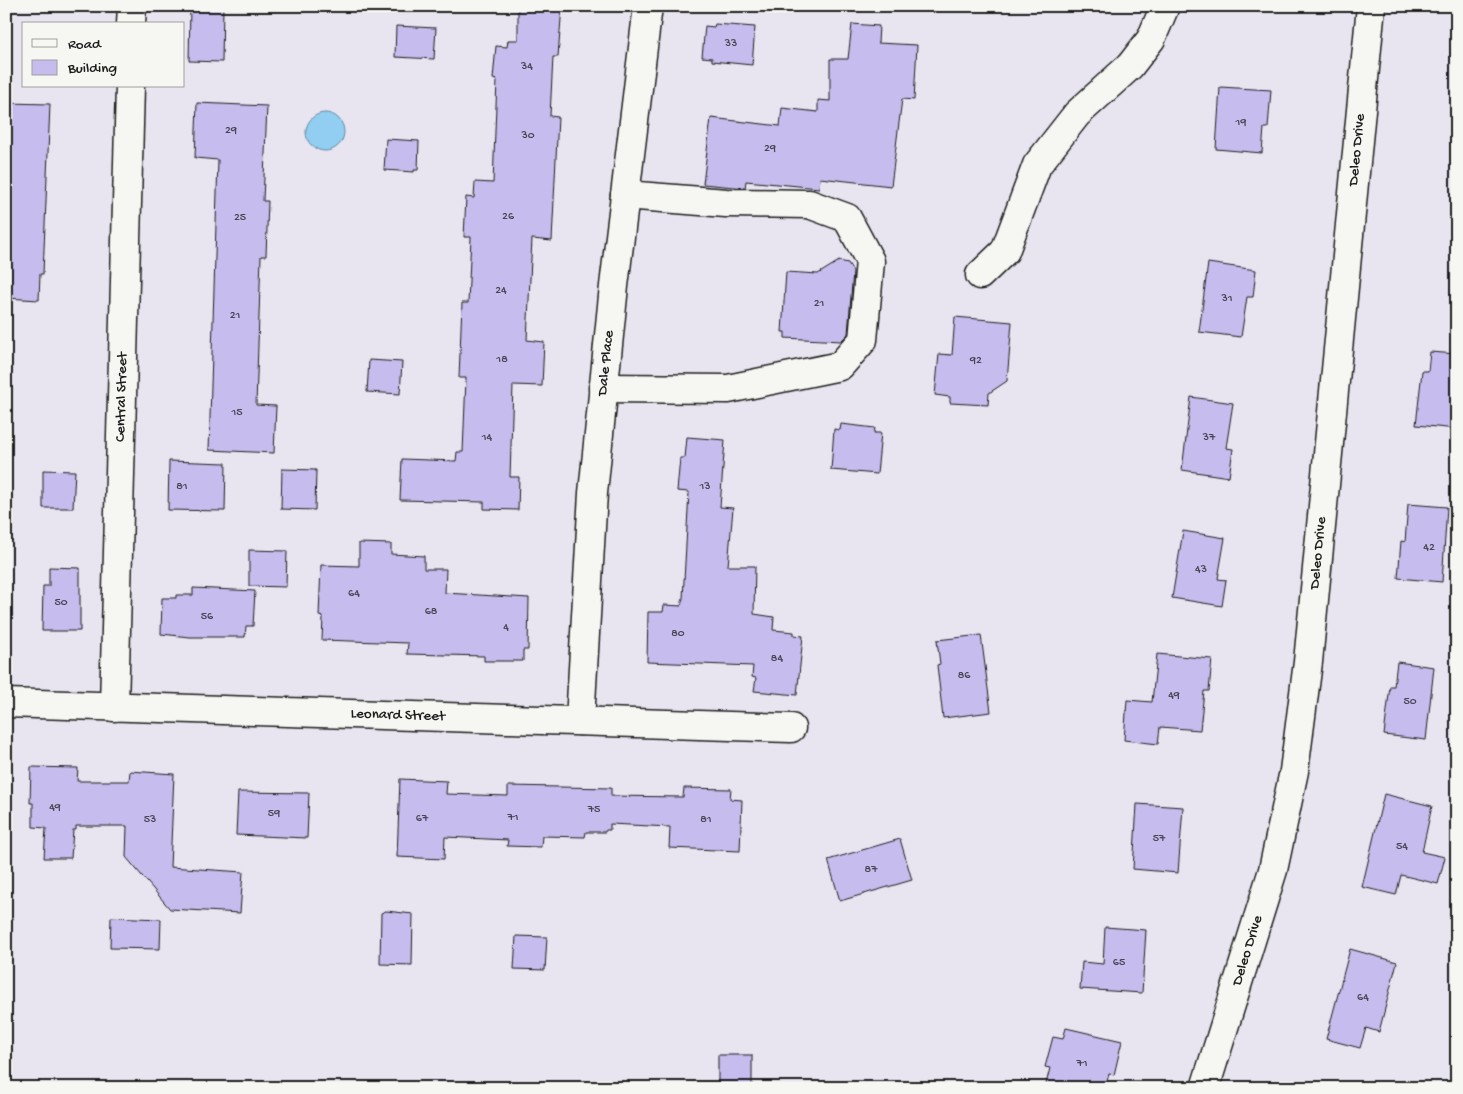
<svg xmlns="http://www.w3.org/2000/svg" width="1463" height="1094" viewBox="0 0 1463 1094" font-family="'Gochi Hand',sans-serif">
<style>
.water{fill:#91cef1;stroke:#62879c}
.building{fill:#c6bcee;stroke:#1c1c1c}
.lines{fill:none;stroke-linecap:round;stroke-linejoin:round}
.minor-casing{stroke:#1c1c1c;stroke-width:31}
.minor{stroke:#f6f6f2;stroke-width:28}
.labels{text-anchor:middle;dominant-baseline:central;stroke-width:5;stroke-linejoin:round;paint-order:stroke}
.number-label{font-size:12px;fill:#464450}
.street-label{font-size:15px;fill:#1c1c1c;stroke:#f6f6f2}
</style>
<rect width="100%" height="100%" fill="#e8e5f1"/>
<filter id="ink" filterUnits="userSpaceOnUse"><feTurbulence type="fractalNoise" baseFrequency=".02" numOctaves="2"/><feDisplacementMap in="SourceGraphic" scale="10" xChannelSelector="R" yChannelSelector="G"/><feConvolveMatrix kernelMatrix="1 2 1 2 8 2 1 2 1" color-interpolation-filters="sRGB"/></filter>
<g filter="url(#ink)">
<circle class="water" cx="325" cy="132" r="19"/>
<g class="building">
<path d="M190,6H223L222,62L189,61Z"/>
<path d="M518,6H562L558,57H553L550,116L558,117L552,241L532,239L527,340L544,342L542,386L513,385L510,477H519L518,510L484,509V502L400,500L402,459L456,461L457,452H463L466,378H459L462,303H468L471,237H464L466,197L474,198L475,182L493,183L497,80L493,79L496,46L507,47L508,40H518Z"/>
<path d="M715,24L755,27L752,65L712,61V58L702,57L705,26L714,27Z"/>
<path d="M852,24L879,26L878,43L917,45L914,100L902,99L891,186L820,178L819,188L746,181L745,188L703,184L711,118L780,126L782,108L818,112V100L830,101V59H848Z"/>
<path d="M396,26L436,28L434,59L395,57Z"/>
<path d="M1220,87L1271,90L1268,128H1264L1262,153L1216,149Z"/>
<path d="M6,103L50,104L43,274H40L39,300L6,298Z"/>
<path d="M197,103L267,106L263,201H268L266,256H261L256,405L276,406L274,453L209,450L218,160L195,158Z"/>
<path d="M386,139L419,141L418,170H414V172L384,170Z"/>
<path d="M839,261L848,263L853,271L848,334L841,341L785,338V332H782L786,272L818,274Z"/>
<path d="M1208,263L1256,270L1253,297H1247L1241,337L1199,332Z"/>
<path d="M955,317L1012,322L1007,381L989,393L988,405L950,403V397L935,395L939,354L952,355Z"/>
<path d="M1430,352L1457,354V429L1416,425L1422,371H1428Z"/>
<path d="M369,360L402,362L400,394L367,392Z"/>
<path d="M1191,397L1233,403L1226,448L1233,449L1229,477L1182,470Z"/>
<path d="M841,424L875,428L874,433H881L877,474L831,470L834,429L840,430Z"/>
<path d="M687,437L725,440L720,507L733,508L728,566H755L754,614L774,617L773,630L794,632V635L803,636L797,695L754,691L756,678L752,677L753,666L647,662L648,612H663L664,605L681,606L683,598L689,492L677,491L680,458H685Z"/>
<path d="M169,461L226,463L225,511L168,510Z"/>
<path d="M282,469L316,470L315,510L281,509Z"/>
<path d="M43,470L75,471L73,508H43Z"/>
<path d="M1408,504L1447,507L1442,582L1398,578L1401,541L1405,542Z"/>
<path d="M1183,531L1225,538L1218,579L1226,580L1222,606L1172,598Z"/>
<path d="M359,543L391,544V554L424,556V569H446L445,593L529,598L528,650H523V661H484V656L407,654L408,643L322,640L323,617L319,616L321,565L359,566Z"/>
<path d="M249,550L287,551L286,587L249,586Z"/>
<path d="M49,567L80,568V631H42L43,586H49Z"/>
<path d="M193,588L255,591L253,626H246L245,637H190L161,634L162,598H176V595H193Z"/>
<path d="M981,635L991,712L943,718L937,665L940,664L937,640Z"/>
<path d="M1157,654L1212,659L1209,691H1204L1200,730L1160,727L1158,744L1124,740L1127,700L1152,702Z"/>
<path d="M1397,662L1434,667L1426,740L1384,735L1390,686H1394Z"/>
<path d="M31,767L78,768L77,781H129L130,771L174,774L170,867L243,872L240,913L170,909L126,857L127,826H76V830H73L71,858H44L46,828L33,827V803H30Z"/>
<path d="M400,779L447,781L446,794L508,796V786L611,788V796L683,797L684,788L731,789L730,799L742,800L740,851L669,848L670,827L610,824V830H606L605,832H586L585,837L542,836L541,847L507,846L508,840L445,837L444,859L397,857Z"/>
<path d="M238,792L309,793L307,838L236,835Z"/>
<path d="M1384,794L1432,806L1422,852L1445,857L1438,884L1401,875L1396,895L1362,887Z"/>
<path d="M1137,804L1183,807L1178,873L1133,869Z"/>
<path d="M900,839L912,880L840,901L828,860Z"/>
<path d="M386,911L413,914L412,965L380,964L381,913Z"/>
<path d="M111,917L161,919L160,949L110,948Z"/>
<path d="M1105,927L1146,930L1142,993L1080,989L1082,962L1103,964Z"/>
<path d="M516,936L547,937L545,970L514,969Z"/>
<path d="M1350,949L1397,962L1379,1032L1366,1028L1360,1048L1326,1039Z"/>
<path d="M1066,1028L1122,1041L1114,1075L1109,1074L1105,1088H1045L1050,1068L1045,1067L1053,1037L1063,1039Z"/>
<rect x="718" y="1055" width="34" height="33"/>
</g>
<g class="lines">
<defs>
<g id="minor">
<path d="M131,24L132,6"/>
<path d="M980,275L1005,251L1037,165L1077,114L1130,66L1151,39L1165,6"/>
<path d="M603,388L728,389L840,366L863,340L870,261L847,218L809,204L726,203L625,195"/>
<path id="s1" d="M6,703L791,728"/>
<path id="s2" d="M114,707L130,86"/>
<path id="s3" d="M580,721L593,493L614,286L648,6"/>
<path id="s4" d="M1205,1088L1273,870L1294,771L1308,662L1371,6"/>
</g>
</defs>
<use href="#minor" class="minor-casing"/>
<use href="#minor" class="minor"/>
</g>
</g>
<g class="labels">
<g class="number-label">
<text x="731" y="44">33</text>
<text x="527" y="67">34</text>
<text x="1241" y="123">19</text>
<text x="231" y="131">29</text>
<text x="528" y="136">30</text>
<text x="770" y="149">29</text>
<text x="508" y="217">26</text>
<text x="240" y="218">25</text>
<text x="501" y="291">24</text>
<text x="1227" y="299">31</text>
<text x="819" y="304">21</text>
<text x="235" y="316">21</text>
<text x="502" y="360">18</text>
<text x="976" y="361">92</text>
<text x="237" y="413">15</text>
<text x="487" y="438">14</text>
<text x="1209" y="438">37</text>
<text x="182" y="487">81</text>
<text x="705" y="487">13</text>
<text x="1429" y="548">42</text>
<text x="1201" y="570">43</text>
<text x="354" y="594">64</text>
<text x="61" y="603">50</text>
<text x="431" y="612">68</text>
<text x="207" y="617">56</text>
<text x="506" y="628">4</text>
<text x="678" y="634">80</text>
<text x="777" y="659">84</text>
<text x="964" y="676">86</text>
<text x="1174" y="696">49</text>
<text x="1410" y="702">50</text>
<text x="55" y="808">49</text>
<text x="594" y="810">75</text>
<text x="274" y="814">59</text>
<text x="513" y="818">71</text>
<text x="422" y="819">67</text>
<text x="150" y="820">53</text>
<text x="706" y="820">81</text>
<text x="1159" y="839">57</text>
<text x="1402" y="847">54</text>
<text x="871" y="870">87</text>
<text x="1119" y="963">65</text>
<text x="1363" y="998">64</text>
<text x="1082" y="1064">71</text>
</g>
<g class="street-label">
<text stroke="none"><textPath href="#s4" startOffset="954">Deleo Drive</textPath></text>
<text stroke="none"><textPath href="#s3" startOffset="359">Dale Place</textPath></text>
<text stroke="none"><textPath href="#s2" startOffset="310">Central Street</textPath></text>
<text stroke="none"><textPath href="#s4" startOffset="549">Deleo Drive</textPath></text>
<text stroke="none"><textPath href="#s1" startOffset="392">Leonard Street</textPath></text>
<text stroke="none"><textPath href="#s4" startOffset="144">Deleo Drive</textPath></text>
</g>
</g>
<rect width="1463" height="1094" fill="none" stroke="#f6f6f2" stroke-width="25"/>
<rect x="12" y="12" width="1438" height="1069" fill="none" stroke="#1c1c1c" stroke-width="2" filter="url(#ink)"/>
<rect x="22" y="22" width="162" height="65" fill="#f6f6f2" stroke="#9f9f9c"/>
<rect x="32" y="39" width="25" height="8" fill="#f6f6f2" stroke="#9f9f9c"/>
<text x="68" y="48" font-size="15" fill="#1c1c1c">Road</text>
<rect x="32" y="60" width="25" height="15" fill="#c6bcee" stroke="#9f9f9c"/>
<text x="68" y="72" font-size="15" fill="#1c1c1c">Building</text>
</svg>
